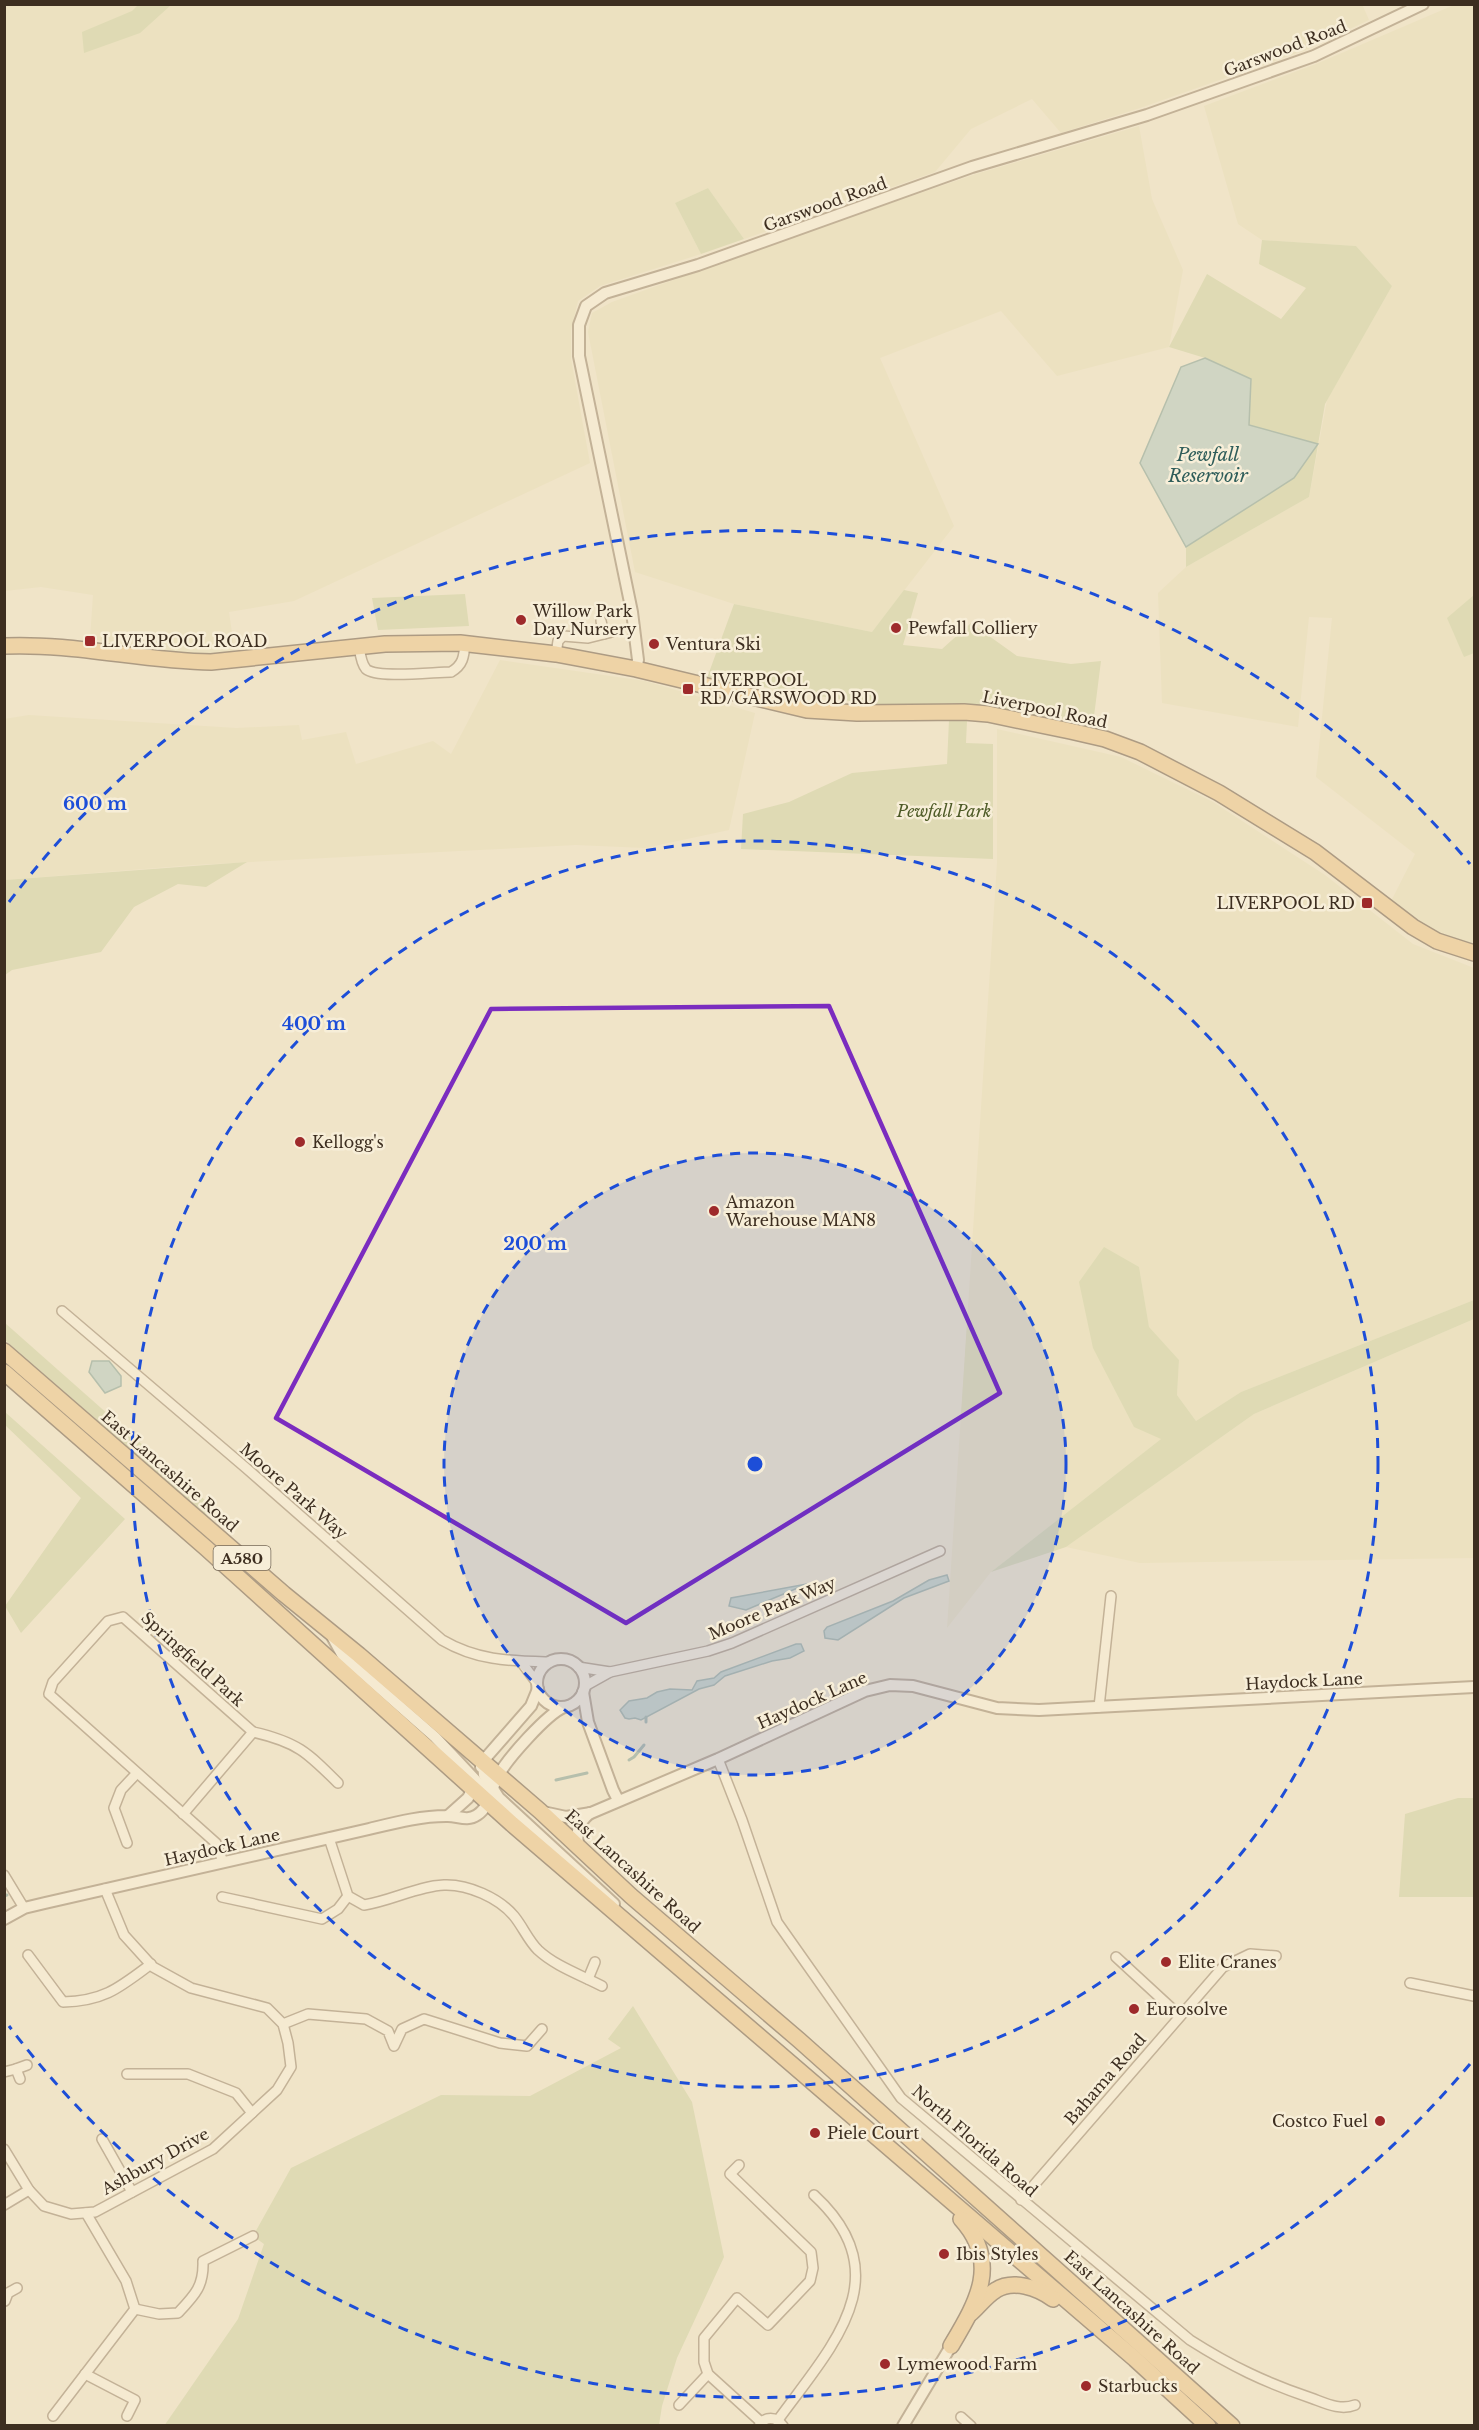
<svg xmlns="http://www.w3.org/2000/svg" width="1479" height="2430" viewBox="0 0 1479 2430" font-family="'Libre Baskerville',serif">
<style>
.farmland{fill:#e6deb5}
.green{fill:#c9cf9b}
.water{fill:#a9c4bc;stroke:#6f938a;stroke-width:1.5}
.lines{fill:none;stroke-linecap:round;stroke-linejoin:round}
.stream{stroke:#6f938a;stroke-width:3}
.minor-casing{stroke:#8d765c;stroke-width:12}
.tertiary-casing{stroke:#8d765c;stroke-width:14}
.trunk-casing{stroke:#5b4430;stroke-width:18}
.minor{stroke:#faf1dc;stroke-width:9}
.tertiary{stroke:#faf1dc;stroke-width:10}
.trunk{stroke:#eabe7c;stroke-width:15}
.marked{fill:none;stroke:#7b2cbf;stroke-width:4.5;stroke-linejoin:round}
.ring{fill:none;stroke:#1d4ed8;stroke-width:3;stroke-dasharray:10 8}
.poi-dot{fill:#9e2a2b;stroke:#f7eed8;stroke-width:2}
.labels{text-anchor:middle;dominant-baseline:central;stroke-width:5;stroke-linejoin:round;paint-order:stroke}
.shield{fill:#f7eed8;stroke:#756857;stroke-width:1.5}
.shield-label{font-size:15px;font-weight:bold;fill:#3d2e20}
.street-label{font-size:16px;fill:#3d2e20;stroke:#f7eed8}
.poi-label{font-size:16px;fill:#3d2e20;stroke:#f7eed8;text-anchor:start}
.park-label{font-size:16px;font-style:italic;fill:#4d5a26;stroke:#f7eed8}
.water-label{font-size:18px;font-style:italic;fill:#2f5d5a;stroke:#f7eed8}
.centre{fill:#1d4ed8;stroke:#f7eed8;stroke-width:3}
.ring-label{font-size:18px;text-anchor:middle;font-weight:bold;fill:#1d4ed8;stroke:#f7eed8;stroke-width:5;stroke-linejoin:round;paint-order:stroke}
</style>
<rect width="100%" height="100%" fill="#f0e4c8"/>
<g class="farmland">
<path d="M1362,4L1369,20L1305,50L1140,108L1061,133L1032,99L971,129L935,172L744,239L708,188L675,203L701,254L600,286L578,301L571,330V359L590,463L294,601L229,612L235,654L186,653L90,639L93,595L41,587L5,591V5Z"/>
<path d="M1454,5H1474V950L1420,930L1388,907L1415,854L1316,777L1332,618L1309,617L1298,727L1162,703L1158,593L1186,567L1309,497L1327,400L1392,286L1356,246L1262,240L1238,224L1204,106L1316,64Z"/>
<path d="M1139,126L1152,199L1183,270L1169,347L1057,376L1001,311L880,358L954,526L872,632L734,604L635,572L588,332L592,313L612,302L821,227L976,174Z"/>
<path d="M500,660L645,681L755,713L729,830L645,848L576,845L459,851L194,865L5,880L4,719L29,715L236,728L299,725L302,740L346,732L356,764L433,741L451,754Z"/>
<path d="M997,729L1121,757L1213,802L1325,875L1413,944L1474,968V1300L1241,1392L1196,1421L1177,1395L1179,1360L1149,1328L1139,1267L1161,1439L991,1572L947,1628L997,863Z"/>
<path d="M1474,1319V1558L1140,1563L1066,1547L1254,1414Z"/>
</g>
<g class="green">
<path d="M139,4L171,5L140,33L84,53L82,32L132,11Z"/>
<path d="M708,188L744,239L701,254L675,203Z"/>
<path d="M1262,240L1356,246L1392,286L1325,404L1309,497L1186,567V547L1294,478L1317,444L1249,425L1205,358L1169,347L1207,274L1281,319L1306,288L1259,264Z"/>
<path d="M904,590L918,593L903,645L942,649L971,623L1017,656L1071,664L1101,661L1093,724L961,703L881,706L707,678L734,604L872,632Z"/>
<path d="M465,594L469,626L378,630L372,598Z"/>
<path d="M1474,595V653L1464,657L1447,618Z"/>
<path d="M949,720L967,721L966,743L993,744V859L741,849L743,814L789,802L852,773L947,764Z"/>
<path d="M247,862L206,887L178,884L134,907L101,952L12,970L5,975V880Z"/>
<path d="M1104,1247L1139,1267L1149,1327L1179,1360L1177,1395L1196,1421L1241,1392L1474,1300V1319L1254,1414L1066,1547L991,1572L1161,1439L1134,1427L1093,1348L1079,1282Z"/>
<path d="M5,1323L214,1508L207,1516L5,1340Z"/>
<path d="M5,1412L125,1519L21,1633L5,1606L81,1498L5,1425Z"/>
<path d="M1458,1798H1474V1897H1399L1405,1814Z"/>
<path d="M633,2006L692,2102L724,2257L677,2358L662,2406L659,2425L164,2426L238,2319L264,2244L253,2236L291,2168L441,2095L530,2096L621,2048L608,2039Z"/>
</g>
<g class="water">
<path d="M1205,358L1251,379L1249,425L1318,444L1294,478L1186,547L1140,463L1181,367Z"/>
<path d="M92,1361H109L121,1376V1386L105,1393L89,1372Z"/>
<path d="M947,1575L949,1581L904,1598L838,1640L825,1638L824,1631L827,1627L893,1601L929,1580Z"/>
<path d="M807,1584L746,1610L729,1606L731,1598Z"/>
<path d="M796,1644H801L804,1651L790,1658L772,1661L725,1676L714,1685L699,1689L641,1720L635,1718L629,1719L625,1718L620,1710L629,1701L647,1698L657,1692L670,1689L692,1690L697,1681L714,1678L721,1672Z"/>
</g>
<g class="lines">
<g class="stream">
<path d="M646,1717V1722"/>
<path d="M629,1760L634,1757L644,1745"/>
<path d="M556,1780L587,1773"/>
<path d="M4,1896L7,1895"/>
</g>
<defs>
<g id="minor">
<path d="M601,621L604,634"/>
<path d="M359,646C360,653 361,663 366,669C377,679 434,672 451,672C463,665 464,657 465,643"/>
<path d="M556,654L558,641L563,636L588,638L612,632"/>
<path d="M62,1311L246,1468L442,1640C478,1661 510,1661 550,1662"/>
<path d="M522,1663L537,1683"/>
<path d="M578,1667L610,1672"/>
<path d="M585,1686L610,1672L708,1651L732,1643L940,1551"/>
<path d="M1099,1707L1111,1596"/>
<path d="M718,1759L742,1820L777,1922L901,2098L1190,2340C1231,2366 1264,2382 1311,2398C1325,2403 1340,2411 1355,2405"/>
<path d="M183,1814L253,1732"/>
<path d="M329,1838L348,1896L364,1905C391,1901 418,1886 444,1885C468,1884 499,1898 514,1916C523,1927 528,1940 538,1950C555,1966 581,1975 602,1986"/>
<path d="M127,1843L114,1808L121,1790L137,1773"/>
<path d="M223,1862L216,1843L49,1694L53,1682L108,1621L123,1617L253,1732C297,1742 307,1752 338,1783"/>
<path d="M4,1875L24,1908"/>
<path d="M222,1897L322,1919L338,1909L348,1896"/>
<path d="M28,1955L63,2002C104,2001 119,1988 151,1964"/>
<path d="M1116,1957L1180,2016"/>
<path d="M588,1979L595,1962"/>
<path d="M1410,1983L1474,1996"/>
<path d="M283,2024L308,2014L366,2019L388,2031L394,2046L402,2029L424,2019L500,2043L527,2046L542,2029"/>
<path d="M4,2072L16,2069"/>
<path d="M127,2074H188L236,2093L252,2113"/>
<path d="M20,2079L16,2069L27,2065"/>
<path d="M102,2139L132,2192"/>
<path d="M4,2149L29,2190L44,2206L71,2214L95,2212L213,2149L277,2090L291,2067L288,2043L283,2024L267,2008L191,1988L153,1967L124,1935L105,1889"/>
<path d="M739,2165L730,2174L811,2252L813,2268L810,2281L768,2325L737,2298L704,2338V2362L708,2374L761,2422"/>
<path d="M1021,2200L1223,1967L1250,1954L1276,1956"/>
<path d="M4,2205L29,2190"/>
<path d="M5,2301L8,2293L17,2288"/>
<path d="M135,2309L159,2314L178,2313C195,2295 204,2286 203,2261L253,2236"/>
<path d="M85,2374L135,2400L127,2416"/>
<path d="M679,2405L708,2374"/>
<path d="M53,2416L135,2309L126,2281L86,2213"/>
<path d="M961,2417L971,2426"/>
<path d="M778,2420C831,2347 902,2276 814,2195"/>
<path d="M759,2426C765,2416 776,2416 783,2426"/>
</g>
<g id="tertiary">
<path d="M636,669L638,660L632,612L579,356V325L586,306L605,293L698,265L972,167L1147,115L1314,56L1423,4"/>
<path d="M333,1638L343,1656L435,1737L482,1787L487,1796"/>
<circle cx="561" cy="1683" r="24"/>
<path d="M583,1692L588,1722L613,1790L618,1800"/>
<path d="M483,1761L484,1775L499,1798L614,1904"/>
<path d="M481,1767L483,1761L531,1706L538,1689"/>
<path d="M543,1812L566,1817L591,1813L718,1759L865,1691L890,1685L913,1686L997,1708L1039,1710L1474,1687"/>
<path d="M449,1815L468,1798L475,1784"/>
<path d="M579,1848C575,1833 578,1823 590,1813"/>
<path d="M4,1919L24,1908L45,1903L369,1829C394,1823 420,1816 446,1816C456,1815 467,1822 477,1815C490,1807 491,1788 498,1776C507,1759 547,1714 564,1707"/>
<path d="M903,2426L951,2346"/>
</g>
<g id="trunk">
<path d="M4,646C74,643 142,661 211,662L385,644L460,643L556,654L636,669L807,710L857,713L964,712L988,714L1070,731L1105,739L1140,752L1219,793L1315,852L1413,927L1437,941L1474,953"/>
<path d="M4,1351L284,1594L359,1655L540,1811L631,1896L799,2040L1232,2426"/>
<path d="M4,1372L206,1548L512,1824L1135,2359L1208,2426"/>
<path d="M971,2313C979,2306 986,2296 996,2290C1013,2279 1038,2288 1053,2299"/>
<path d="M951,2346C977,2302 1001,2263 961,2219"/>
</g>
</defs>
<use href="#minor" class="minor-casing"/>
<use href="#tertiary" class="tertiary-casing"/>
<use href="#trunk" class="trunk-casing"/>
<use href="#minor" class="minor"/>
<use href="#tertiary" class="tertiary"/>
<use href="#trunk" class="trunk"/>
</g>
<path d="M0 0H1479V2430H0ZM829,1006L1000,1393L626,1623L276,1418L491,1009Z" fill="#f0e4c8" fill-opacity=".55" fill-rule="evenodd"/>
<path class="marked" d="M829,1006L1000,1393L626,1623L276,1418L491,1009Z"/>
<circle cx="755" cy="1464" r="311" fill="#1d4ed8" fill-opacity=".12"/>
<g class="ring">
<circle cx="755" cy="1464" r="311"/>
<circle cx="755" cy="1464" r="623"/>
<path d="M1470 2064A934 934 0 0 1 9 2026M9 902A934 934 0 0 1 1470 864"/>
</g>
<g class="poi-dot">
<circle cx="521" cy="620" r="6"/>
<circle cx="896" cy="628" r="6"/>
<rect x="84" y="635" width="12" height="12" rx="3"/>
<circle cx="654" cy="644" r="6"/>
<rect x="682" y="683" width="12" height="12" rx="3"/>
<rect x="1361" y="897" width="12" height="12" rx="3"/>
<circle cx="300" cy="1142" r="6"/>
<circle cx="714" cy="1211" r="6"/>
<circle cx="1166" cy="1962" r="6"/>
<circle cx="1134" cy="2009" r="6"/>
<circle cx="1380" cy="2121" r="6"/>
<circle cx="815" cy="2133" r="6"/>
<circle cx="944" cy="2254" r="6"/>
<circle cx="885" cy="2364" r="6"/>
<circle cx="1086" cy="2386" r="6"/>
</g>
<g class="labels">
<rect class="shield" x="213.5" y="1546" width="57" height="24" rx="4.5"/>
<g class="shield-label">
<text x="242" y="1558">A580</text>
</g>
<g class="street-label">
<text transform="translate(1285 48) rotate(-21)">Garswood Road</text>
<text transform="translate(825 204) rotate(-20)">Garswood Road</text>
<text transform="translate(1045 709) rotate(12)">Liverpool Road</text>
<text transform="translate(170 1471) rotate(41)">East Lancashire Road</text>
<text transform="translate(294 1491) rotate(41)">Moore Park Way</text>
<text transform="translate(772 1608) rotate(-23)">Moore Park Way</text>
<text transform="translate(193 1659) rotate(42)">Springfield Park</text>
<text transform="translate(1304 1681) rotate(-3)">Haydock Lane</text>
<text transform="translate(812 1700) rotate(-24)">Haydock Lane</text>
<text transform="translate(222 1847) rotate(-13)">Haydock Lane</text>
<text transform="translate(633 1871) rotate(42)">East Lancashire Road</text>
<text transform="translate(1105 2079) rotate(-49)">Bahama Road</text>
<text transform="translate(975 2141) rotate(41)">North Florida Road</text>
<text transform="translate(155 2161) rotate(-29)">Ashbury Drive</text>
<text transform="translate(1132 2312) rotate(42)">East Lancashire Road</text>
</g>
<g class="poi-label">
<text x="533" y="611">Willow Park<tspan x="533" dy="18">Day Nursery</tspan></text>
<text x="908" y="628">Pewfall Colliery</text>
<text x="102" y="641">LIVERPOOL ROAD</text>
<text x="666" y="644">Ventura Ski</text>
<text x="700" y="680">LIVERPOOL<tspan x="700" dy="18">RD/GARSWOOD RD</tspan></text>
<text x="1355" y="903" text-anchor="end">LIVERPOOL RD</text>
<text x="312" y="1142">Kellogg's</text>
<text x="726" y="1202">Amazon<tspan x="726" dy="18">Warehouse MAN8</tspan></text>
<text x="1178" y="1962">Elite Cranes</text>
<text x="1146" y="2009">Eurosolve</text>
<text x="1368" y="2121" text-anchor="end">Costco Fuel</text>
<text x="827" y="2133">Piele Court</text>
<text x="956" y="2254">Ibis Styles</text>
<text x="897" y="2364">Lymewood Farm</text>
<text x="1098" y="2386">Starbucks</text>
</g>
<g class="park-label">
<text x="944" y="811">Pewfall Park</text>
</g>
<g class="water-label">
<text x="1208" y="455">Pewfall<tspan x="1208" dy="21">Reservoir</tspan></text>
</g>
</g>
<circle cx="755" cy="1464" r="9" class="centre"/>
<g class="ring-label">
<text x="95" y="810">600 m</text>
<text x="314" y="1030">400 m</text>
<text x="535" y="1250">200 m</text>
</g>
<rect width="1479" height="2430" fill="none" stroke="#3d2e20" stroke-width="12"/>
</svg>
